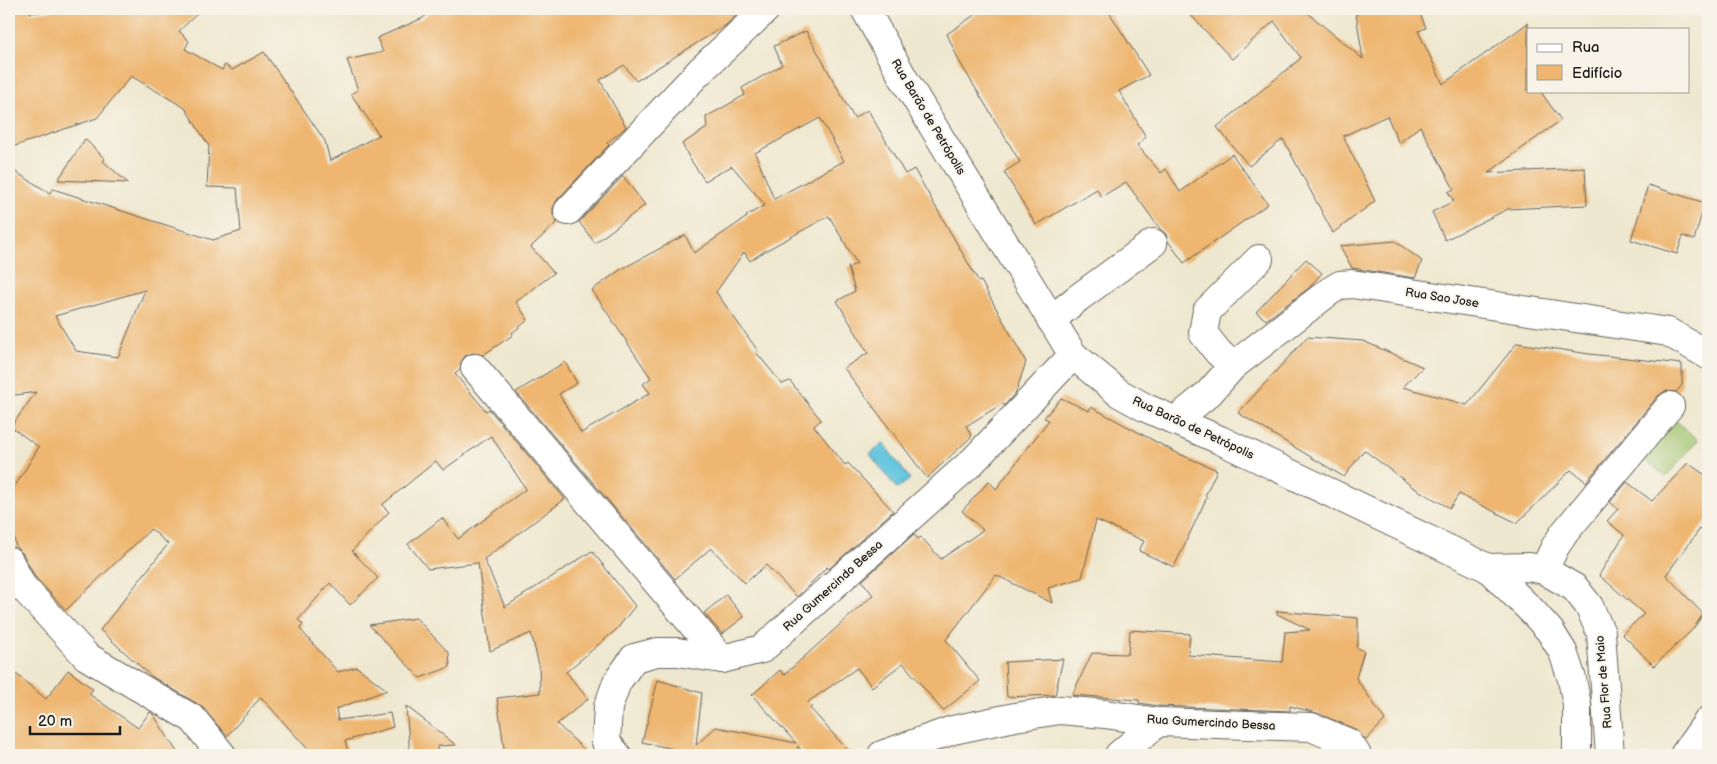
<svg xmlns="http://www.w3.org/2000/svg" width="1717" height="764" viewBox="0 0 1717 764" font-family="'Balsamiq Sans',sans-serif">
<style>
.green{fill:#a1c56f;stroke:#5e7046}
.water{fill:#60c4de;stroke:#3e707d}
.building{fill:#eeb670;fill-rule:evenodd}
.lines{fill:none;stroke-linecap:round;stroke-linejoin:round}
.minor-casing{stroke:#66635b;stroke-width:30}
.minor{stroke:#fff;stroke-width:28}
.labels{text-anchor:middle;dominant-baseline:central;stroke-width:4;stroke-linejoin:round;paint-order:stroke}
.street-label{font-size:12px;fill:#1c1c1c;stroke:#f7f3e8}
</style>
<rect width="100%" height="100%" fill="#f7f3e8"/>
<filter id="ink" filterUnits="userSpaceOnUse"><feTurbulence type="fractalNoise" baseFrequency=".02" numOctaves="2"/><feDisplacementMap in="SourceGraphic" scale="10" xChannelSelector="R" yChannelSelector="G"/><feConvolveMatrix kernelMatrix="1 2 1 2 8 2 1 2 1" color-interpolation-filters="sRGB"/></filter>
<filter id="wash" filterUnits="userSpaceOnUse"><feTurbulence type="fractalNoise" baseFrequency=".0096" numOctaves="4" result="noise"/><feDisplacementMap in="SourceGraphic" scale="20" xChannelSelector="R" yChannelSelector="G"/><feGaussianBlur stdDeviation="1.12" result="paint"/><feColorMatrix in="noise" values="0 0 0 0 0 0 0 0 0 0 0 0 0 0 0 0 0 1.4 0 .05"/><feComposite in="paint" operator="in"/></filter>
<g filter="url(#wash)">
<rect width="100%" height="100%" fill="#efe8d0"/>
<path class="green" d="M1669,415L1698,440L1666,477L1636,452Z"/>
<path class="water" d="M883,443L910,479L897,489L870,454Z"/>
<g id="blocks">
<g class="building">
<path d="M9,9H29L30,13L64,9H202L179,31L189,41L185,49L222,70L225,65L232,70L264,52L325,141L330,161L379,135L351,94L358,90L347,60L383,52L377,38L423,18L434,9H743L726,25L636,81L624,65L600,80L626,127L607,143L609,145L557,200L553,208V215L557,222L531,247L554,273L516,302L528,320L512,333L513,335L483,355L473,353L465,356L461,362L460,370L455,374L486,411L489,409L565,499L484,559L505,607L592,551L635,606L617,629L566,672L588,699L557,724L590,755H505L497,698L540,693L539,665L531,633L490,651L478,563L428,569L408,544L442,518L458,539L526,489L491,436L443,470L436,461L382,505L389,512L352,551L378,578L350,605L330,583L298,620L303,624L300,629L338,672L357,667L387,690L336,709L338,720L390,713L393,727L345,741L349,755H313L261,697L227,736L201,706L151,676L100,630L168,544L151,529L66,610L35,577L23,554L16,547L9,514V496L39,447L11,427L36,392L9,396V168L50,193L53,189L213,240L241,231L237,188L207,187L209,146L185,108L131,76L97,118L9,148ZM145,290L118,357L76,351L55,316Z"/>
<path d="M983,9H1107L1149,75L1119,91L1146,137L1137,145L1161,173L1166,169L1180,192L1232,154L1268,204L1184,263L1168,241L1166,234L1160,229L1126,182L1101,197L1097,189L1036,225L1004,172L1020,162L959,61L947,34Z"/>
<path d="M1185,9H1303L1363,59L1356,14L1368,9H1418L1426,28L1418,31L1443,84L1528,23V91H1540L1561,120L1488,173L1585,168L1587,205L1508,209L1445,240L1432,212L1454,201L1448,192L1454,189L1420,126L1399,143L1387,116L1343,136L1375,201L1333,233L1283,139L1249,166L1217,127L1301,58L1274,21L1232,59Z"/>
<path d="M806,31L854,118L868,110L905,174L914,169L979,282L981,281L1026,362L1016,392L1005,405L1002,404L966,426L972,436L927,478L844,368L868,353L837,301L855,291L848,267L857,264L829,216L765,251L750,261L744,252L716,292L758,351L756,352L782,384L790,381L821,420L814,426L845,465L848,463L893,511L829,569L827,567L797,597L766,565L745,583L711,548L675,579L516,392L565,362L577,383L559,394L581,433L650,393L643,384L651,378L592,290L620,270L685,235L694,253L747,217L746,216L765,205L732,166L705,181L690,159L682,144L707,128L706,117L745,95L742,88L782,65L774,46ZM820,118L844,161L774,199L755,153Z"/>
<path d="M85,139L105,159L103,161L128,183L58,180Z"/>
<path d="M623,176L645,205L595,243L579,222Z"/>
<path d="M1648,185L1705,203L1694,240L1683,236L1677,254L1631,240Z"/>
<path d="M1395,241L1422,261L1415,278L1352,268L1340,246Z"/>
<path d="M1306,259L1322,273L1309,288L1266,320L1256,312Z"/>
<path d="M1307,337L1363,341L1423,367L1403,387L1467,405L1517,343L1589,354L1682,364V385L1676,392L1665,391L1658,396L1586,482L1571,470L1517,523L1459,494L1450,508L1414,488L1364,450L1344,477L1238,413Z"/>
<path d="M1061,398L1089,411L1091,407L1177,453L1217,470L1205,496L1207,497L1174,567L1139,551L1144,541L1096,520L1082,578L1048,588L1052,603L996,575L946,640L980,681L943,711L903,663L872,687L857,668L808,702L812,706L810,708L852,755H806L798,746L797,755H684L687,752L642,742L658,680L702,693L696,745L716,727L796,743L752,695L780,670L784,675L873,595L862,581L914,534L918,539L921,537L941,559L983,530L962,511L989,481L996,489L1049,420L1044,418Z"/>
<path d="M1688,463L1708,477V518L1666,575L1703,614L1693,629L1654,666L1622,634L1644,614L1599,575L1624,535L1607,521L1618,509L1610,502L1627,482L1652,501Z"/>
<path d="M726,595L744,617L722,634L704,613Z"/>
<path d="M1277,611L1358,618V644L1356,647L1364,651L1356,678L1385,720L1366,740L1355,729L1317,713L1290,706V711L1159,706L1139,703V700L1072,695L1092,653L1128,654L1130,630L1190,634L1188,655L1282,662L1285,632L1310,630L1277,614Z"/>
<path d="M416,618L449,653L450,667L420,678L369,625Z"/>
<path d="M1063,659L1055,695L1007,697L1005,662Z"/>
<path d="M9,668L46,699L68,670L93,689L89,694L138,728L150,712L153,714L179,755H9Z"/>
<path d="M406,706L456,745L437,746L438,755H410Z"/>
</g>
</g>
</g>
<g filter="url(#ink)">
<use href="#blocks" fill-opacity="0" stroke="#66635b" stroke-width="1"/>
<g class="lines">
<defs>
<g id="minor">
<path d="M865,9L904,79L1073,355L1119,393L1146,408L1220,440L1488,568L1533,612L1550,631L1563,652L1572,679L1577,705V755"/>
<path d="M568,211L699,72L766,9"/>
<path d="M1051,320L1078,298L1153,243"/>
<path d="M1233,366L1218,352L1203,333L1207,311L1259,259"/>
<path d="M475,368L722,659"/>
<path d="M1175,421L1209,393L1233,366L1330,291L1340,285L1352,284L1668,332L1708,355"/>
<path d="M9,561L22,586L86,656L193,719L222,755"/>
<path d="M1488,568L1529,567L1544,570L1575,588L1589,606L1601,633L1610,755"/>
<path d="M1544,570L1555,547L1565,532L1670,406"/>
<path d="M617,755L606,742L608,707L617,682L634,658L657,652H677L722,659L762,649L973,461L1073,355"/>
<path d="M882,755L953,730L1015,717L1060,710L1105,714L1158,722L1311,727L1349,743L1357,755"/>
<path d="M1119,755L1158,722"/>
<path d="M1684,755L1708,721"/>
</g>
</defs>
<use href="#minor" class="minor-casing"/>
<use href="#minor" class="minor"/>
</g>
</g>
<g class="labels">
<g class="street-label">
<text transform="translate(928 117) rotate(59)">Rua Barão de Petrópolis</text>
<text transform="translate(1442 298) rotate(9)">Rua Sao Jose</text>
<text transform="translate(1193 428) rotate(25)">Rua Barão de Petrópolis</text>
<text transform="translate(833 586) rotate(-42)">Rua Gumercindo Bessa</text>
<text transform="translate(1604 682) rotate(-95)">Rua Flor de Maio</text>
<text transform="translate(1211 723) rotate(3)">Rua Gumercindo Bessa</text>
</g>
</g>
<rect width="1717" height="764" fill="none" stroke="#f7f3e8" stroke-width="30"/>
<rect x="1527" y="28" width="162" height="65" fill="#f7f3e8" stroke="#9f9d96"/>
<rect x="1537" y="44" width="25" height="8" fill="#ffffff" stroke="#9f9d96"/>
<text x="1572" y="52" font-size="15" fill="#1c1c1c">Rua</text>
<rect x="1537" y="65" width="25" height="15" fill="#eeb670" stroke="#9f9d96"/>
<text x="1572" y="78" font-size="15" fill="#1c1c1c">Edifício</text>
<path d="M30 726v8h90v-8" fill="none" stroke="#1c1c1c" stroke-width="2.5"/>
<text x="38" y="726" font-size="15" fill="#1c1c1c" stroke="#f7f3e8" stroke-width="4" paint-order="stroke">20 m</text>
</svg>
